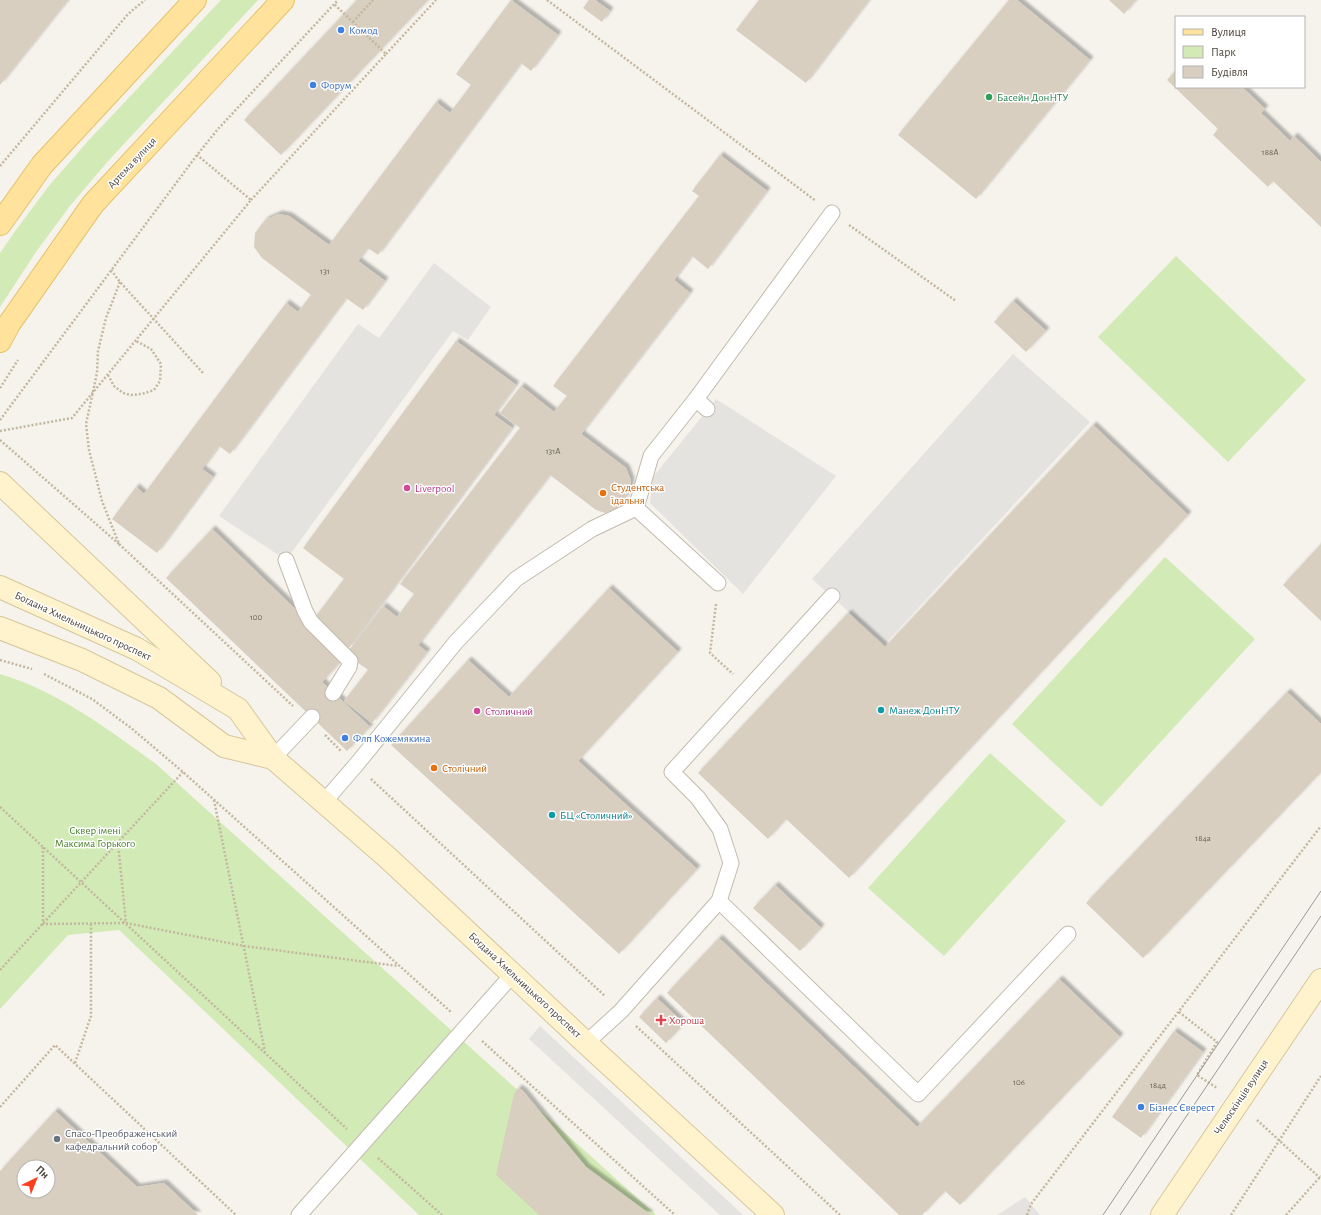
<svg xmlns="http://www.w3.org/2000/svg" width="1321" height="1215" viewBox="0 0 1321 1215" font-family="'Alegreya Sans',sans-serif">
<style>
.green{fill:#d2eab5}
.parking{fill:#e5e3e0}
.building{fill:#d8cfc1;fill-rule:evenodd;filter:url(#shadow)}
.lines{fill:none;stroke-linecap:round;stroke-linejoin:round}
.lane-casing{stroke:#c2bbae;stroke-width:17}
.secondary-casing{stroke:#d6c79b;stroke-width:24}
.primary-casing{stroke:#e6c16a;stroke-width:24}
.path{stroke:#c4b79f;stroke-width:2.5;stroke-dasharray:2 2;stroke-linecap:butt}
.lane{stroke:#fff;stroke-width:15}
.secondary{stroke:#fff3cd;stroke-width:22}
.primary{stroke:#ffe39c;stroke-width:22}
.tram{stroke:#9a9a9a;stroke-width:1}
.shop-dot{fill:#3f7fe0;stroke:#fff;stroke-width:1.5}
.leisure-dot{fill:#2e9e5b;stroke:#fff;stroke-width:1.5}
.hotel-dot{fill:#d1479c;stroke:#fff;stroke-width:1.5}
.food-dot{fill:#e8710a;stroke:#fff;stroke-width:1.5}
.culture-dot{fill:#0f9aa8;stroke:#fff;stroke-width:1.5}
.health-dot{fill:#e0444e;stroke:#fff;stroke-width:1.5}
.worship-dot{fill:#6b7280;stroke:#fff;stroke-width:1.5}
.labels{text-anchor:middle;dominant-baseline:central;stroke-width:3;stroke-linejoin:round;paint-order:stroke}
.number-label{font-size:9px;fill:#6e675b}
.shop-label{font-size:11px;fill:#366cbe;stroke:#fff;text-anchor:start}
.leisure-label{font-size:11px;fill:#27864d;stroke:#fff;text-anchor:start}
.street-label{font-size:11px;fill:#4b4439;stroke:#fff}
.food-label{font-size:11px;fill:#c56008;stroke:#fff;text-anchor:start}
.hotel-label{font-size:11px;fill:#b23c85;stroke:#fff;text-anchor:start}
.culture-label{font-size:11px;fill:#0d838f;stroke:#fff;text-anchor:start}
.park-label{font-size:11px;fill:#4a7f2a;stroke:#fff}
.health-label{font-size:11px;fill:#be3a42;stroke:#fff;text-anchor:start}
.worship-label{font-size:11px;fill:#5b616d;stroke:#fff;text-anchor:start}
</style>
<defs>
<filter id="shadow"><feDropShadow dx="3.5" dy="-3.5" stdDeviation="1" flood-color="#0004"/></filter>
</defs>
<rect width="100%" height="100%" fill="#f6f3ec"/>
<g class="green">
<path d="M221,0H258L109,160L69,207L36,252L0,307V253L16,230L48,187L88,141Z"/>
<path d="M1176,256L1306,380L1228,462L1098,337Z"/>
<path d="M1165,557L1255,639L1101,807L1012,724Z"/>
<path d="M0,674C57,691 108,729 156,764L656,1215H419L119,930L68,935L0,1009Z"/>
<path d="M990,753L1066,821L944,956L868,888Z"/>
</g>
<g class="parking">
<path d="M434,263L491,307L468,340L453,331L286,560L219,516L358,324L379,338Z"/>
<path d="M1013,354L1090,422L885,644L812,579Z"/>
<path d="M716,399L836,476L743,594L650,503L653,477Z"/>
<path d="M540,1026L743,1215H720L529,1039Z"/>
<path d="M1025,1197L1040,1215H997Z"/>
</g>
<g class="building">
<path d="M0,0H68L0,85Z"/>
<path d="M357,0H428L281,155L244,120Z"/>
<path d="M511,0L558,35L531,71L521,63L378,255L368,248L358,261L385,281L363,310L346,298L230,454L219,446L202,469L213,477L157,553L112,519L136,487L144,494L286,303L298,312L311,295L262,258L254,247L255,233L265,220L279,214L289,216L329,245L436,102L450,113L471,85L456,74Z"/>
<path d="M589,0H595L610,11L602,22L583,8Z"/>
<path d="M759,0H869L806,83L736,30Z"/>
<path d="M1009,0H1017L1090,60L976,199L898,135Z"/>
<path d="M1109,0H1136L1124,14Z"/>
<path d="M1176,70V87H1242L1265,109L1261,113L1290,141L1294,136L1321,162V227L1273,181L1268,187L1213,135L1218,129L1167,80Z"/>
<path d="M720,155L767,191L708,269L692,256L674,280L690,293L581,434L626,468L631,481L629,493L617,509L605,513L596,510L550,475L418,645L427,652L372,723L344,701L368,670L346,654L383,606L397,617L414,594L400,584L520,428L500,413L521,386L554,412L567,396L553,386L699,196L692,191Z"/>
<path d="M1013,301L1046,331L1026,352L994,322Z"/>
<path d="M456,341L516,385L494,415L512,428L349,648L312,621L344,579L303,548Z"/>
<path d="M1093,425L1188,515L849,878L786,819L768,839L698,773L848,613L885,647Z"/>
<path d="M212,529L345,657L322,682L370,727L347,751L166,578Z"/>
<path d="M1321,544V621L1283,585Z"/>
<path d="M609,588L678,652L578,761L697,869L619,954L391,745L468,660L509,697Z"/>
<path d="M1287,692L1321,724V772L1143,958L1086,903Z"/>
<path d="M775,885L821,928L800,951L753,908Z"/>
<path d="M719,938L917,1127L1059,979L1120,1037L960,1205L945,1191L922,1215H899L667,993Z"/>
<path d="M657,998L684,1024L666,1043L639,1017Z"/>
<path d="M1174,1031L1203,1052L1141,1138L1112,1117Z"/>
<path d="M518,1088L523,1091L586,1167L651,1215H539L496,1175L514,1094Z"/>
<path d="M55,1111L137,1187L164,1183L198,1215H0V1171ZM24,1167H48V1191H24Z"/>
</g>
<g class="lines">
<defs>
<g id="lane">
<path d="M696,399L707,409"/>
<path d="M636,508L718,583"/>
<path d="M286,560L305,611L311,622L350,661L349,667L333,693"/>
<path d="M273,758L312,717"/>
<path d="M324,802L356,765L456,642L516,579L592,529L636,508L651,456L696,399L832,213"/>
<path d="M719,901L918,1094L1068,934"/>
<path d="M586,1043L621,1011L719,901L731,863L720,829L698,798L672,772L832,596"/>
<path d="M299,1215L513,974"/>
</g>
<g id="secondary">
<path d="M0,483L210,682"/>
<path d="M0,587L137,649L238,709L273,758L388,858L586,1043L773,1215"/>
<path d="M0,628L82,660L159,698L224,746L273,758"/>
<path d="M1162,1215L1321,980"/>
</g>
<g id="primary">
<path d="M0,224L42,165L195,0"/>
<path d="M0,341L9,324L93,204L283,0"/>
</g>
</defs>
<use href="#lane" class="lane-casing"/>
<use href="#secondary" class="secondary-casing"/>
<use href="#primary" class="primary-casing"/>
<g class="path">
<path d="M547,0L816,201"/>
<path d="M353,22L373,0"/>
<path d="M386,54L436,0"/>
<path d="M0,166L128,14L145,0"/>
<path d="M251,200L386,54L334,4"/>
<path d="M849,225L956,301"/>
<path d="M111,270L120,282L203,373"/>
<path d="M120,282L106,318L98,351L97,373L86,424L89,450L102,501L119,544L293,706"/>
<path d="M108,375L114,386L123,393L131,395L142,394L154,390L160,381L161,364L151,349L136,341"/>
<path d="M0,388L18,360"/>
<path d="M0,420L197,155L218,129L338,0"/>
<path d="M0,431L72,418L251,200L197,155"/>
<path d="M0,440L119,544"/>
<path d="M716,604L710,653L733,674"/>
<path d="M0,660L32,669"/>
<path d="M44,674L92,699L131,728L183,772L451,1012"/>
<path d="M325,735L341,751"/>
<path d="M371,779L605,996"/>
<path d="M214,800L265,1052"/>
<path d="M0,807L347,1129"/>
<path d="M118,843L126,923"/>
<path d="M43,847V924L126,923L244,946L398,966"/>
<path d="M0,970L183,772"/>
<path d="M1179,1012L1217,1042L1197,1075L1217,1088"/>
<path d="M636,1026L840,1215"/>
<path d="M482,1041L675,1215"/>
<path d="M75,1063L91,1016V923"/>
<path d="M0,1107L55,1045L236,1215"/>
<path d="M1257,1120L1320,1178"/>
<path d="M378,1158L442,1215"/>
<path d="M1027,1215L1031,1204L1321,826"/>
<path d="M1231,1215L1321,1076"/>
<path d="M1286,1215L1321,1176"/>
</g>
<use href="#lane" class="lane"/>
<use href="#secondary" class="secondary"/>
<use href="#primary" class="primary"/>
<g class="tram">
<path d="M1103,1215L1321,891"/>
<path d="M1120,1215L1321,916"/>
</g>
</g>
<g class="shop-dot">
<circle cx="341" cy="30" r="4"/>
<circle cx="313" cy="85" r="4"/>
<circle cx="345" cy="738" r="4"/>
<circle cx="1141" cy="1107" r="4"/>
</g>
<circle class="leisure-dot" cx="989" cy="97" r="4"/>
<g class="hotel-dot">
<circle cx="407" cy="488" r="4"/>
<circle cx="477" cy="711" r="4"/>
</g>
<g class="food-dot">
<circle cx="603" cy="493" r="4"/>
<circle cx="434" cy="768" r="4"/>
</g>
<g class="culture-dot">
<circle cx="881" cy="710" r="4"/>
<circle cx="552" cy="815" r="4"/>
</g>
<path class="health-dot" d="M659 1014h4v4h4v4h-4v4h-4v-4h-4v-4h4z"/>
<circle class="worship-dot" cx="57" cy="1139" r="4"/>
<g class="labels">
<g class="number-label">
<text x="1270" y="152">188А</text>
<text x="325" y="271">131</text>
<text x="553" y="451">131А</text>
<text x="256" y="617">100</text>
<text x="1203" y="838">184а</text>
<text x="1019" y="1082">106</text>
<text x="1158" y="1085">184д</text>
</g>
<g class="shop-label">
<text x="349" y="30">Комод</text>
<text x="321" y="85">Форум</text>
<text x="353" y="738">Флп Кожемякина</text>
<text x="1149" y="1107">Бізнес Єверест</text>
</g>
<g class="leisure-label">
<text x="997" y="97">Басейн ДонНТУ</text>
</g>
<g class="street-label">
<text transform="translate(132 163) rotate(-47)">Артема вулиця</text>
<text transform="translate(83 626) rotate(25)">Богдана Хмельницького проспект</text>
<text transform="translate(525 985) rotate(43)">Богдана Хмельницького проспект</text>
<text transform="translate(1241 1097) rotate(-56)">Челюскінців вулиця</text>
</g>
<g class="food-label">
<text x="611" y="487">Студентська<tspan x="611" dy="13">їдальня</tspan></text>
<text x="442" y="768">Столічний</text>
</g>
<g class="hotel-label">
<text x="415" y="488">Liverpool</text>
<text x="485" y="711">Столичний</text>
</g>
<g class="culture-label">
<text x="889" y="710">Манеж ДонНТУ</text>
<text x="560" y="815">БЦ «Столичний»</text>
</g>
<g class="park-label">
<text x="95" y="830">Сквер імені<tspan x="95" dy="13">Максима Горького</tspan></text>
</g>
<g class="health-label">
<text x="669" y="1020">Хороша</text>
</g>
<g class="worship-label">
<text x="65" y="1133">Спасо-Преображенський<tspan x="65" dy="13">кафедральний собор</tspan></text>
</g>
</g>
<rect x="1175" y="16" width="130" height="72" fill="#ffffff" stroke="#b7b4b0"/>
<rect x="1183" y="29" width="20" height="6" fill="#ffe39c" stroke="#b7b4b0"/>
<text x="1211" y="36" font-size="12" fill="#4b4439">Вулиця</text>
<rect x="1183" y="46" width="20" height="12" fill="#d2eab5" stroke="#b7b4b0"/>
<text x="1211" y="56" font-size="12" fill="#4b4439">Парк</text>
<rect x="1183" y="66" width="20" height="12" fill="#d8cfc1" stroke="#b7b4b0"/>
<text x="1211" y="76" font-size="12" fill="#4b4439">Будівля</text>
<g transform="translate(36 1179) rotate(43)"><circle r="19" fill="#ffffff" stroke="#b7b4b0"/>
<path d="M0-3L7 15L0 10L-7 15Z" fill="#fc3f1d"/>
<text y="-6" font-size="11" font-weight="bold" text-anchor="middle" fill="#4b4439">Пн</text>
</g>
</svg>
